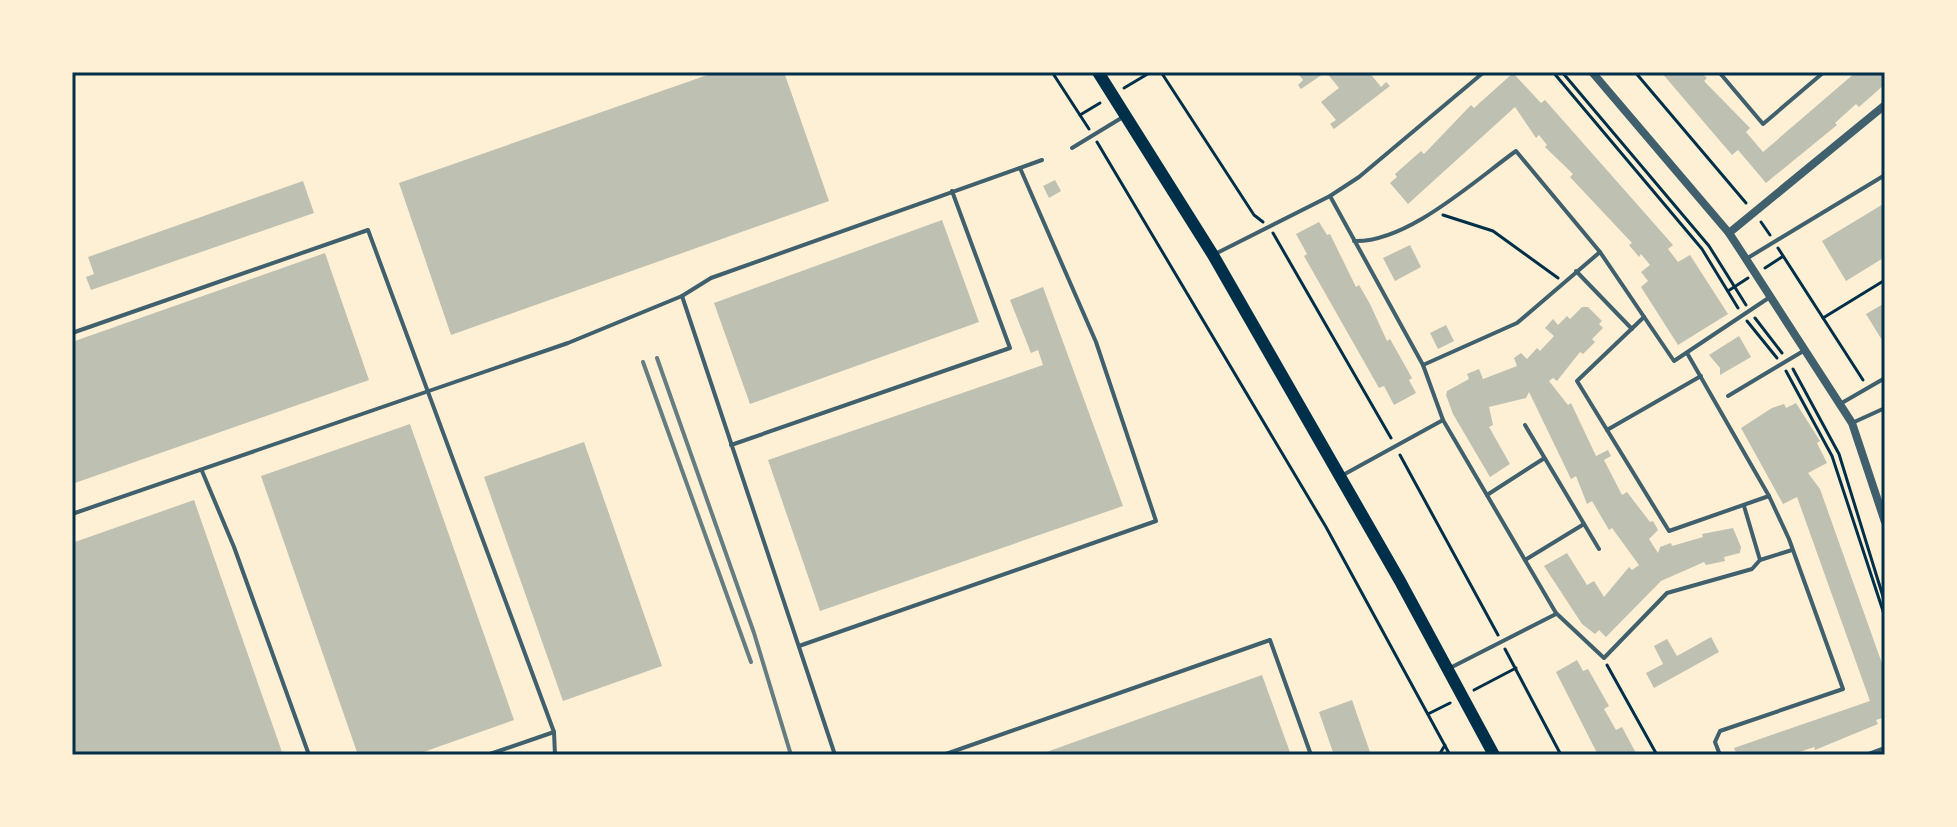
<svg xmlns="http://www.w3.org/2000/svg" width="1957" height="827" viewBox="0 0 1957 827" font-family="Helvetica,sans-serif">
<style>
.building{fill:#bec0b2}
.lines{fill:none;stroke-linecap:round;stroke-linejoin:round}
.path{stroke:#003049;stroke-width:3}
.service{stroke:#3f606c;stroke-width:4}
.minor{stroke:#3f606c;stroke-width:8}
.secondary{stroke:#003049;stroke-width:12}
.rail{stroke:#657d81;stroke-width:4}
.neatline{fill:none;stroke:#003049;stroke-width:3}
</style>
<rect width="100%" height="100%" fill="#fdf0d5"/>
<g class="building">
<path d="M716,72H784L829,201L451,335L399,183Z"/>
<path d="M1297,72H1369L1381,87L1386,82L1390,86L1334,129L1330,124L1336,120L1321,102L1339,88L1326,72L1301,89L1298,85L1303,80Z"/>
<path d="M1661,72H1701L1707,78L1704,81L1750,128L1746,132L1763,152L1856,72H1885V84L1859,107L1856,104L1835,123L1837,125L1766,183L1738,150L1732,155Z"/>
<path d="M1513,73L1541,103L1545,100L1673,245L1668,249L1678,262L1690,255L1728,314L1678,345L1641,287L1648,281L1641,272L1650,265L1641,254L1639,257L1629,245L1632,243L1570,177L1573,174L1545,147L1547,145L1539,135L1536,138L1515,107L1408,204L1390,183L1397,177L1395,174L1421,151L1424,154L1471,105L1474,108Z"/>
<path d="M1055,180L1061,191L1049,198L1043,186Z"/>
<path d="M303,181L314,213L91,290L86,277L94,274L88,257Z"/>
<path d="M1885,203V257L1846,281L1822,241Z"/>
<path d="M942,220L979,322L750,404L714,303Z"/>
<path d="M1319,222L1327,235L1330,234L1356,287L1359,285L1370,304L1387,341L1390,339L1412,378L1409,380L1416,393L1394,405L1384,386L1379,388L1304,256L1307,254L1296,234Z"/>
<path d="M1410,245L1421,267L1395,281L1383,258Z"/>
<path d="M325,253L369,380L72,484V342Z"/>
<path d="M1043,287L1123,506L820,611L768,460L1043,365L1038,350L1031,353L1010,300Z"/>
<path d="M1885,303V345L1866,314Z"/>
<path d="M1582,307H1588L1602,321L1599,324L1603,328L1592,339L1595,342L1583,354L1580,352L1557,381L1553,378L1549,381L1568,405L1571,403L1596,456L1608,450L1611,456L1604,460L1622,495L1627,492L1650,522L1653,521L1658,530L1649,539L1658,553L1660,547L1671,543L1672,546L1703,537L1702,534L1733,528L1741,547L1740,553L1724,557L1725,561L1706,565L1704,562L1661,581L1606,637L1599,630L1595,634L1582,624L1544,566L1567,553L1587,585L1594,581L1604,597L1629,567L1632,570L1639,565L1612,528L1609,530L1592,501L1587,504L1576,476L1571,479L1529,392L1526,398L1489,407L1493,425L1489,427L1510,464L1490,477L1453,414L1446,395L1447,391L1469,379L1467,374L1479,369L1483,379L1517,366L1514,358L1521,353L1527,359L1537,348L1540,351L1554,336L1545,328L1553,319L1558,325L1567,316L1570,319Z"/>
<path d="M1446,325L1454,341L1438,349L1430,333Z"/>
<path d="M1739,336L1751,357L1720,375V368L1709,355Z"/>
<path d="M1796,403L1820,441L1817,443L1827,463L1808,473L1820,489L1885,672V717L1876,720L1878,724L1815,750L1814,747L1791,755H1737L1734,748L1870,701L1797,497L1783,504L1741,428L1772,408L1784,404L1786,408Z"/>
<path d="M410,424L514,720L415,755H358L261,476Z"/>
<path d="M584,442L662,666L563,701L484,477Z"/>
<path d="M194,500L283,755H72V543Z"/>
<path d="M1711,637L1719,652L1654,688L1646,673L1663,664L1654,646L1667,639L1677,656Z"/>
<path d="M1577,660L1583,671L1588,669L1609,706L1604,709L1616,730L1622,727L1637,755H1598L1556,672Z"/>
<path d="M1262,675L1291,755H1038Z"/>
<path d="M1352,700L1371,755H1334L1319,712Z"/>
</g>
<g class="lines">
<g class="path">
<path d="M1052,72L1089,129"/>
<path d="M1161,72L1254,215L1263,222"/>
<path d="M1553,72L1702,249L1738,308"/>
<path d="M1562,72L1709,246L1746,305"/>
<path d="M1635,72L1746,203"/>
<path d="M1124,88L1151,72"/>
<path d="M1080,115L1100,103"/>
<path d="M1097,142L1326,527L1450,755"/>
<path d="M1443,215L1493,231L1558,278"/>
<path d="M1761,222L1770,235"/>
<path d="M1273,233L1391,438"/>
<path d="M1778,248L1863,380"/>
<path d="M1765,268L1782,257"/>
<path d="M1728,291L1748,278"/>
<path d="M1755,318L1782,353"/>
<path d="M1823,318L1885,280"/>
<path d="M1747,321L1777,358"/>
<path d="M1793,369L1839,454L1885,603"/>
<path d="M1786,371L1832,456L1885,617"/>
<path d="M1400,455L1498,635"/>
<path d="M1505,649L1561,755"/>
<path d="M1607,665L1657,755"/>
<path d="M1474,690L1516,668"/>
<path d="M1428,714L1450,703"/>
<path d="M1439,755L1445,745"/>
</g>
<g class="service">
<path d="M1719,72L1763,124L1824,72"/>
<path d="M1072,148L1123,117"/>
<path d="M1330,196L1423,365L1443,420L1556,613L1604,658L1667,593L1752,569L1760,560L1744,506"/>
<path d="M1354,241C1407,243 1474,181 1516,151L1600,252L1674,361L1770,297"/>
<path d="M1215,254L1330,196L1359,177L1484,72"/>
<path d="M1746,259L1885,175"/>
<path d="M1576,271L1632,329"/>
<path d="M682,296L835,755"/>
<path d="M1644,317L1577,381L1669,531L1769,496"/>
<path d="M72,333L368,230L554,732L555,755"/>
<path d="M1687,353L1769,496L1789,539L1843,689L1720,731L1715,742L1720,755"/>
<path d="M1423,365L1517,323L1600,252"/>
<path d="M1728,396L1805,350"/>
<path d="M1840,404L1885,378"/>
<path d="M1852,423L1885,408"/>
<path d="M1525,425L1599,549"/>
<path d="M1607,430L1701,376"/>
<path d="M731,445L1010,348L952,191"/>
<path d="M202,471L234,547L309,755"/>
<path d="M1343,475L1443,420"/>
<path d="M1487,495L1543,459"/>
<path d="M72,514L568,343L682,296L711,278L1042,160"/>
<path d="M1525,560L1584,524"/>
<path d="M1760,560L1792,550"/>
<path d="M799,646L1156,521L1096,342L1020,168"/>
<path d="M1450,668L1556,614"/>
<path d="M487,755L554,732"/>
<path d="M943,755L1270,640L1311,755"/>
<path d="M1866,755L1885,748"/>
</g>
<g class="minor">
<path d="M1592,72L1729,233L1746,259L1852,423L1885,522"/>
<path d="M1729,233L1885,105"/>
</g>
<path class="secondary" d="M1098,72L1213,255L1400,581L1494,755"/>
<g class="rail">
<path d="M657,358L754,633L791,755"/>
<path d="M643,362L751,662"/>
</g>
</g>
<rect width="1957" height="827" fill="none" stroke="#fdf0d5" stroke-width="148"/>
<rect x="74" y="74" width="1809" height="679" class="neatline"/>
</svg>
